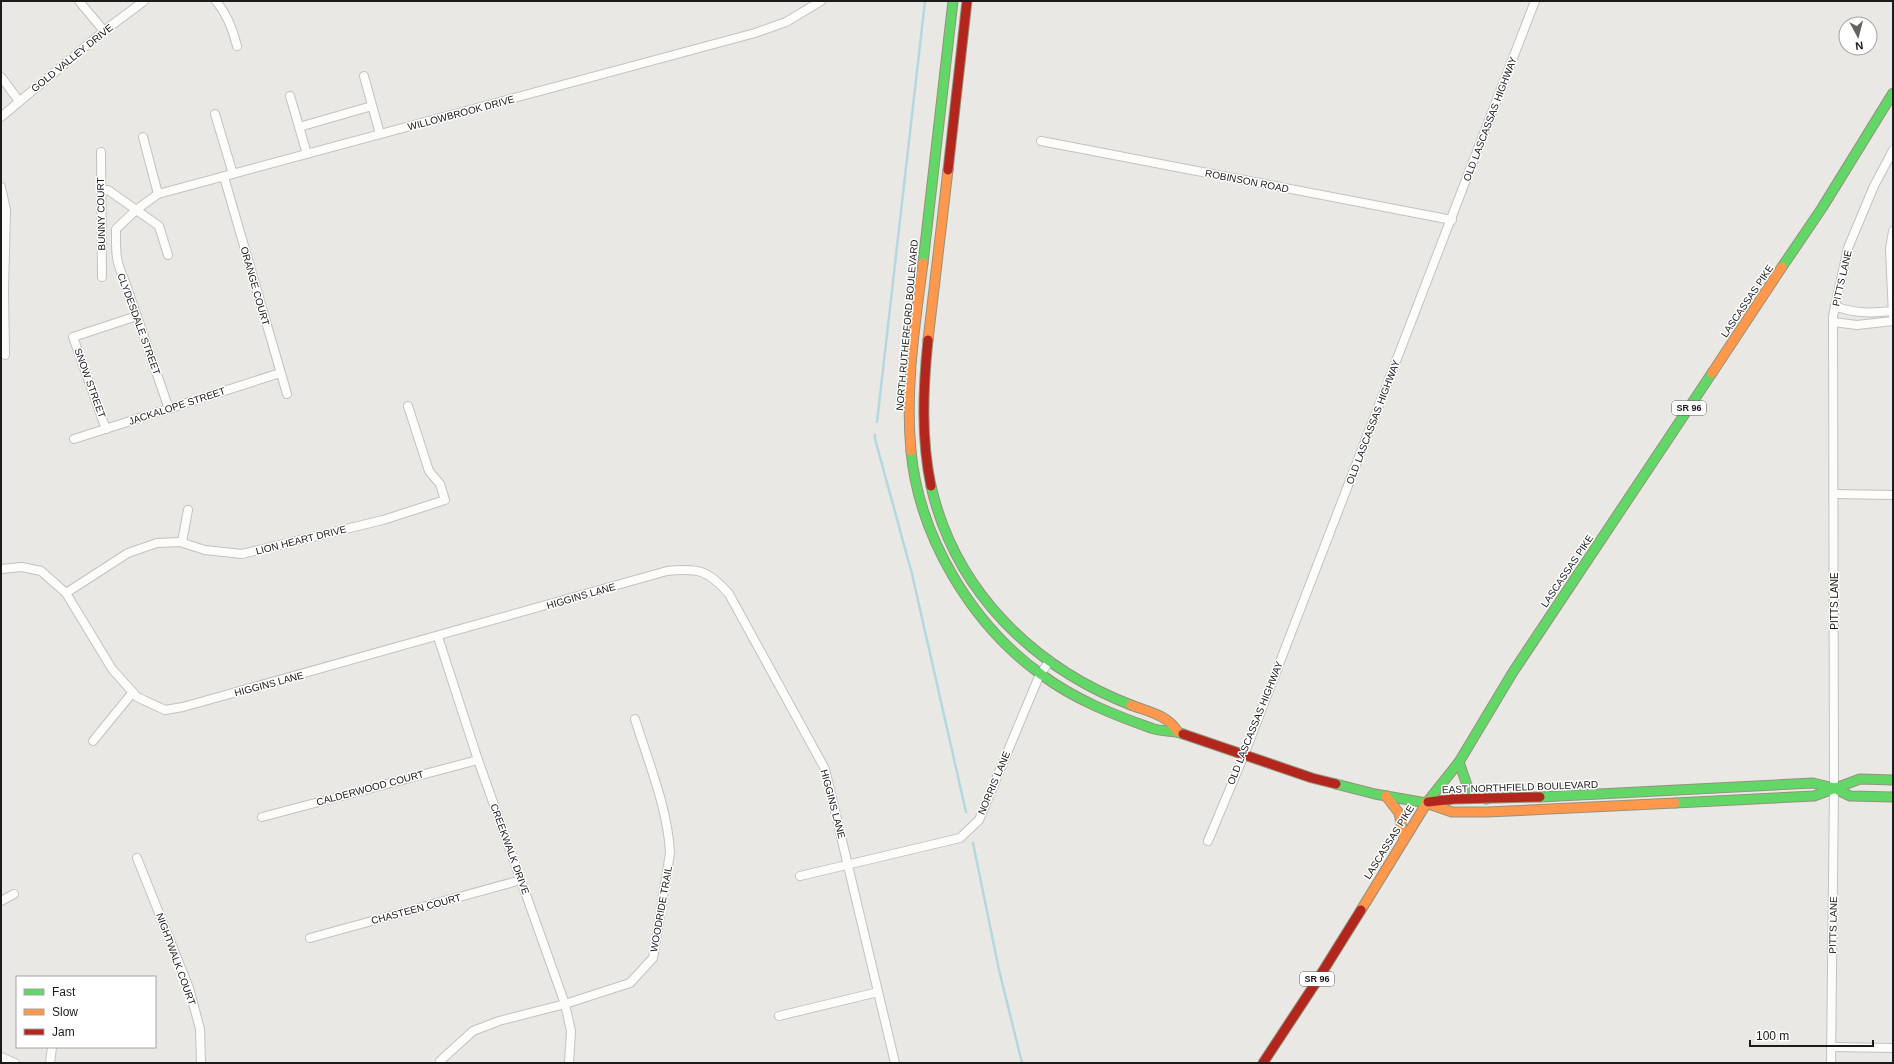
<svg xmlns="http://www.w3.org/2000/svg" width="1894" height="1064" viewBox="0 0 1894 1064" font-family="Arial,sans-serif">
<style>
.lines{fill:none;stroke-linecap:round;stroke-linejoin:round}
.stream{stroke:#b3d8e0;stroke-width:2.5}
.street-casing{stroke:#c2c2c0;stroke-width:10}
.fast-casing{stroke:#93937c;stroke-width:11}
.slow-casing{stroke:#93937c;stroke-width:11}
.jam-casing{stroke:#93937c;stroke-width:11}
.street{stroke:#fcfcfb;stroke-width:8}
.fast{stroke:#63d668;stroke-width:9}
.slow{stroke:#ff974d;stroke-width:9}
.jam{stroke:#b3261e;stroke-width:9}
.labels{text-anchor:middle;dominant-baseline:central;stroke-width:3;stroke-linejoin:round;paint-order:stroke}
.shield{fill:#fff;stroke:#5f5f5f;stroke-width:1}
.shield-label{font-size:9px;font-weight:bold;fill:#1b1b1b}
.street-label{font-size:10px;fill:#1b1b1b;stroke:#fff}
</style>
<rect width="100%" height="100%" fill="#eae8e4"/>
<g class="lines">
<g class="stream">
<path d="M877,422L925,1"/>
<path d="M875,435V439L912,574L966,812"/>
<path d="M973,843L999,970L1022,1063"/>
</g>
<defs>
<g id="street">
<path d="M79,1L104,31"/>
<path d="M216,1C227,14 233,30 237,46"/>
<path d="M364,76L380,134"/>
<path d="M1,77L19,101"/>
<path d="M290,96L307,154"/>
<path d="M215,114L233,174"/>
<path d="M1,117L104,31L144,1"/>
<path d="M299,127L372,106"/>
<path d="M143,137L158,194"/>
<path d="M1041,141L1452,220"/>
<path d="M101,152L102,277"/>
<path d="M224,177L287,394"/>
<path d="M1,187L6,210L4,291L5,355"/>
<path d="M101,190H108L159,226L168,255"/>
<path d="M1893,231L1890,249L1893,316"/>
<path d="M1835,306C1854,314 1873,313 1893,311"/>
<path d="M1833,322L1857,325L1893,321"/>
<path d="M169,409L124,279C115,260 116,250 116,229L136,210L158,194L755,33L786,22L821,1"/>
<path d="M106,429L73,337L137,316"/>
<path d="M74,439L280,373"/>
<path d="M1834,494L1893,495"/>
<path d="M182,542L188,510"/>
<path d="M1,569L22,567L41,571L66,593L112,669L137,697L165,710L183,707L667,571C699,568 708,570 729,594L825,769L895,1063"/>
<path d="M66,593L128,553L157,543L180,542L205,550L242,554L383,520L445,500L440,484L429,471L408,406"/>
<path d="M438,637L478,760L565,1004L571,1031L569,1063"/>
<path d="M93,741L133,692"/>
<path d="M262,817L478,760"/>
<path d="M1208,841L1244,755L1535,1"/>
<path d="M137,858L189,988L200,1029L201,1063"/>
<path d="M800,876L960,838L979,820L1040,674L1050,661"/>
<path d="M1,901L14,894"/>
<path d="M310,938L521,880"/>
<path d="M779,1016L878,992"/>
<path d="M1831,1047L1893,1048"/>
<path d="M1,1057L15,1063"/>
<path d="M440,1061L473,1031L499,1021L565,1004L630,983L653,958L670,853C668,809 648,761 635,719"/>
<path d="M50,1063L52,1047"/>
<path d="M1831,1063L1834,788L1833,316L1848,248L1874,186L1893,150"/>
</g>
<g id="fast">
<path d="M923,263L953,1"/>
<path d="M1782,267L1822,208L1893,93"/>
<path d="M911,451C919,537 972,625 1042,675C1074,699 1114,715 1151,728C1161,732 1173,730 1183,734"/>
<path d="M931,486C955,591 1033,667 1131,705"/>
<path d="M1459,762L1469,791L1486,799"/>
<path d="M1336,784L1375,794L1426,803"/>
<path d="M1540,797L1813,783L1834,788L1850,796L1893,797"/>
<path d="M1428,801L1459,762L1513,672L1712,373"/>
<path d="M1675,803L1814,796L1860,779L1893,780"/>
</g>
<g id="slow">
<path d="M928,340L948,170"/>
<path d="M1712,373L1782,267"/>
<path d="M911,451C905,388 915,325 923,263"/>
<path d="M1131,705C1149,712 1168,715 1178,732"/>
<path d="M1386,796L1399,813L1404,838"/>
<path d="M1426,803L1452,812H1487L1675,803"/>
<path d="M1361,910L1428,801"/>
</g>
<g id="jam">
<path d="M948,170L967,1"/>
<path d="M928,340C923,389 921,438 931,486"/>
<path d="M1183,734L1312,778L1336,784"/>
<path d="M1428,802L1454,799L1540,797"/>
<path d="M1263,1063L1313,987L1361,910"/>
</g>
</defs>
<use href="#street" class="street-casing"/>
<use href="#fast" class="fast-casing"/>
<use href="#slow" class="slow-casing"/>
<use href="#jam" class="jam-casing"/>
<use href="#street" class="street"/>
<use href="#fast" class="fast"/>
<use href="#slow" class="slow"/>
<use href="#jam" class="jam"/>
</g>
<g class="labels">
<g class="shield">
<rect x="1672" y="401" width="34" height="14" rx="3"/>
<rect x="1300" y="972" width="34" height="14" rx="3"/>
</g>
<g class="shield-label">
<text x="1689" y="408">SR 96</text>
<text x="1317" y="979">SR 96</text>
</g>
<g class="street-label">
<text transform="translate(72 58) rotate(-39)">GOLD VALLEY DRIVE</text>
<text transform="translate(461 113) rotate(-15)">WILLOWBROOK DRIVE</text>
<text transform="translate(1490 119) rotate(-69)">OLD LASCASSAS HIGHWAY</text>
<text transform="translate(1247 181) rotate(11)">ROBINSON ROAD</text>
<text transform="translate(101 214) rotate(-91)">BUNNY COURT</text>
<text transform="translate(1842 278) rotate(-77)">PITTS LANE</text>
<text transform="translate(255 286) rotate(74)">ORANGE COURT</text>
<text transform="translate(1747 301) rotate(-56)">LASCASSAS PIKE</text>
<text transform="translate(139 324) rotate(70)">CLYDESDALE STREET</text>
<text transform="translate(907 325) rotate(-85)">NORTH RUTHERFORD BOULEVARD</text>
<text transform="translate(90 383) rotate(70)">SNOW STREET</text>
<text transform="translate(177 406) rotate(-18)">JACKALOPE STREET</text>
<text transform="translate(1373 422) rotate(-69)">OLD LASCASSAS HIGHWAY</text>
<text transform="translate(301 540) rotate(-14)">LION HEART DRIVE</text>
<text transform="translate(1567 571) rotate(-56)">LASCASSAS PIKE</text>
<text transform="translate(581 596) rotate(-16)">HIGGINS LANE</text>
<text transform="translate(1834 601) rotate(-90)">PITTS LANE</text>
<text transform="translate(269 684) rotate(-15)">HIGGINS LANE</text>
<text transform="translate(1255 723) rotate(-68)">OLD LASCASSAS HIGHWAY</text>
<text transform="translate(994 783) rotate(-67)">NORRIS LANE</text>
<text transform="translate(1520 787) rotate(-2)">EAST NORTHFIELD BOULEVARD</text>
<text transform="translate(370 788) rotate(-15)">CALDERWOOD COURT</text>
<text transform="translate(833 804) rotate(75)">HIGGINS LANE</text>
<text transform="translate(1389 842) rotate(-58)">LASCASSAS PIKE</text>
<text transform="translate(510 849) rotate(70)">CREEKWALK DRIVE</text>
<text transform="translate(416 909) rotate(-15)">CHASTEEN COURT</text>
<text transform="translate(661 909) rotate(-80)">WOODRIDE TRAIL</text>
<text transform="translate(1833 925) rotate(-89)">PITTS LANE</text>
<text transform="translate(176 959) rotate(70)">NIGHTWALK COURT</text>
</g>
</g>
<rect width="1894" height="1064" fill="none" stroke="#1b1b1b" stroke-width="4"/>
<rect x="16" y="976" width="140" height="72" fill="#ffffff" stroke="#a4a4a4"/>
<rect x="24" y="989" width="20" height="6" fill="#63d668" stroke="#a4a4a4"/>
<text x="52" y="996" font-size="12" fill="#1b1b1b">Fast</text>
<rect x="24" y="1009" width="20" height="6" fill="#ff974d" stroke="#a4a4a4"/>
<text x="52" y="1016" font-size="12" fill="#1b1b1b">Slow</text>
<rect x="24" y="1029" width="20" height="6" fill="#b3261e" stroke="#a4a4a4"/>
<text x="52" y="1036" font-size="12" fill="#1b1b1b">Jam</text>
<g transform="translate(1858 36) rotate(173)"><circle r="19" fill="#ffffff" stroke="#a4a4a4"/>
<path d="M0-3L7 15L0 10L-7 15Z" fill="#636361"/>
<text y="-6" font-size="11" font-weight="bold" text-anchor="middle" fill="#1b1b1b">N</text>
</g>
<path d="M1750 1040v6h123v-6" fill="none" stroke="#1b1b1b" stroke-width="2"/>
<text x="1756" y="1040" font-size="12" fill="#1b1b1b" stroke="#ffffff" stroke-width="3" paint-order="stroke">100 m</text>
</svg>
